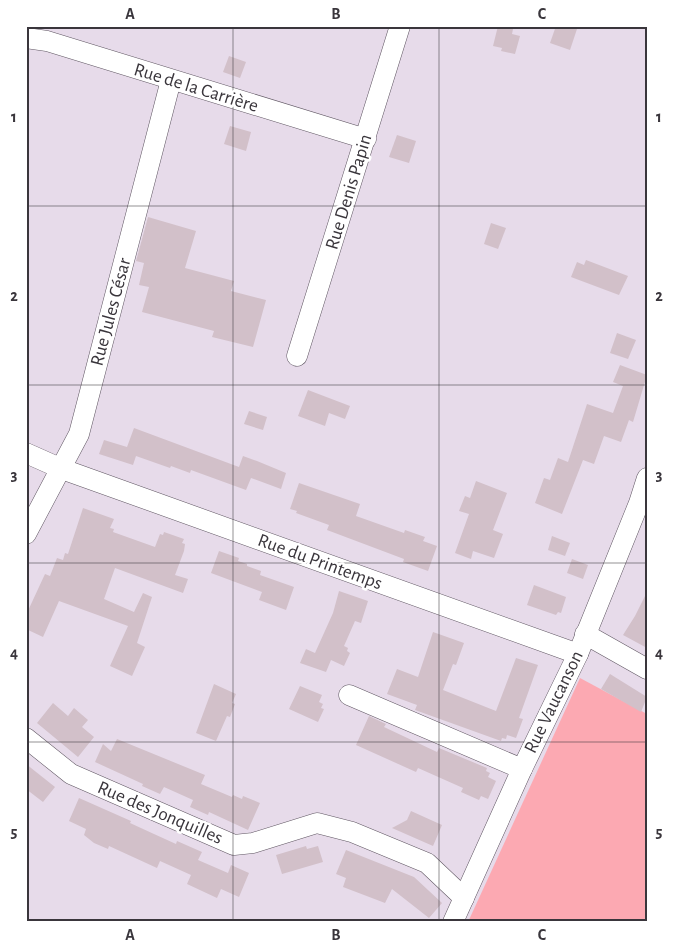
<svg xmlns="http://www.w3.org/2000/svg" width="673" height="948" viewBox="0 0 673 948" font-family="'Alegreya Sans',sans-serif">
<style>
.green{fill:#fca9b2}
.building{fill:#d2c0c9}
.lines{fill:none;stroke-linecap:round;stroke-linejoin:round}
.minor-casing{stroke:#605763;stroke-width:21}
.minor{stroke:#fff;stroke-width:20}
.grid{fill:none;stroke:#3a363c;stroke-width:1;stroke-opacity:0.55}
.labels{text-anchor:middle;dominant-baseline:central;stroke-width:5;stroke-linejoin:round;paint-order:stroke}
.street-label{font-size:19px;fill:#3a363c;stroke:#fff}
.neatline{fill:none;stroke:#3a363c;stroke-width:2}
.grid-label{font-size:16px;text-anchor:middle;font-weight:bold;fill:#3a363c}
</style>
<rect width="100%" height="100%" fill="#e7dbea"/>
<path class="green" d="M580,678L647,714V922H468Z"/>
<g class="building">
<path d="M498,26L513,29L512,34L520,36L515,54L501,51L502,48L493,46Z"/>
<path d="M556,26H578L570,50L550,43Z"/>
<path d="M229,56L246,62L240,78L223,72Z"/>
<path d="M230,126L251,132L246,151L224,144Z"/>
<path d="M397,135L416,141L409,163L389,157Z"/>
<path d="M148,217L196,231L185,268L234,281L231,291L266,300L253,347L212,337L214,331L142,312L149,287L139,285L144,263L136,261Z"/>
<path d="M491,223L506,228L498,249L484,244Z"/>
<path d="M586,260L628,276L619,295L571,277L577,262L584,265Z"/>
<path d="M617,333L636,340L628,359L610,353Z"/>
<path d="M620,365L647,375L633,422L629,420L621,442L604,436L594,464L583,460L562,514L535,503L544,478L550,480L558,458L568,462L587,404L613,413L623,386L613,382Z"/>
<path d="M308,390L350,406L345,419L329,413L325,426L298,416Z"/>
<path d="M249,411L267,417L263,430L244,424Z"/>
<path d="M134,428L239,467L243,456L257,461L286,473L281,489L251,478L246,490L191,470L190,473L171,466L170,468L136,456L133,465L99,454L104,440L127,447Z"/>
<path d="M476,481L507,493L493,530L503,534L494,558L473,551L471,559L455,553L469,514L459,511L465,496L470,498Z"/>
<path d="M299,483L360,504L356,516L404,533L405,530L425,537L423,541L437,546L428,571L403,562L404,559L327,530L329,525L296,513L297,511L290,509Z"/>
<path d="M83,508L114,519L110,528L114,529L113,532L155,547L160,534L163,535L164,532L184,539L182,543L185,544L184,551L175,575L188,579L183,593L115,568L104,599L134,612L143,593L152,597L137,643L145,647L132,676L110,666L128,626L59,601L43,637L26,629V615L45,574L50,576L57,558L63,560L65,553L68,554Z"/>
<path d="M552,536L570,543L565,556L548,550Z"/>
<path d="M219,551L239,558L238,561L247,564V566L261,571L260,575L294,587L286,610L259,600L262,592L211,573Z"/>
<path d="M572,559L588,565L583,579L567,573Z"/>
<path d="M534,585L566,597L561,613L558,612L556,615L527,605Z"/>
<path d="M339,591L368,601L361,623L355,621L344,646L348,648L347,651L350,653L344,666L331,660L326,672L300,663L306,649L315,653L333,613Z"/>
<path d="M647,592V648L623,635L635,616Z"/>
<path d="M433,632L464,643L456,665L453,664L443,690L496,711L516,658L538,665L519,718L523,719L516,738L507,735L506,739L502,738L501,741L415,710L417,705L387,694L397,669L418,677Z"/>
<path d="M610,674L647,697L641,712L601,689Z"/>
<path d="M214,684L236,694L232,703L235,704L230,717L227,716L216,741L196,733Z"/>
<path d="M300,686L322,695L319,702L323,704L321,708L324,709L318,722L289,709Z"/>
<path d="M53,703L68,716L74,708L88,720L82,727L94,737L78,757L37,723Z"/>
<path d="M369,716L386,724L384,727L437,752L439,748L487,768L486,771L490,773L488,777L496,781L488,799L481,796L479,800L461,792L463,788L418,768L416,772L356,745Z"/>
<path d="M117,739L205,775L201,784L232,797L233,795L242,799L243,796L260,803L248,830L209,812L208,815L190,807L193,800L164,787L160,794L142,786L143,784L95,762L103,744L111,751Z"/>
<path d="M26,764L55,787L43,802L26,789Z"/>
<path d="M79,798L131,821L130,823L154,834L176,844L177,841L202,852L198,860L228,873L231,865L249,873L239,897L221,889L217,898L187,884L191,875L160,861L157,868L109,846L108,849L94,843L84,835L86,829L69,821Z"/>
<path d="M411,811L442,825L433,846L392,828L407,820Z"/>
<path d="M306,846L307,849L318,846L323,862L282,874L276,855Z"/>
<path d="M346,850L414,877L442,903L429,918L392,889L385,903L343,887L346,878L336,874Z"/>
</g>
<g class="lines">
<defs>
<g id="minor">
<path d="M26,38L47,41L366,139"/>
<path d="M297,356L400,26"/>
<path d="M26,453L62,469L578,654"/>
<path d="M26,534L79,434L171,80"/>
<path d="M585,634L647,669"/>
<path d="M349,695L522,769"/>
<path d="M26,738L71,774L234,845L253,843L317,823L352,832L427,863L464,898"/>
<path d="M453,922L522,769L578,654L639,503L647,478"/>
</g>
</defs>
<use href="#minor" class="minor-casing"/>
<use href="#minor" class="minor"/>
</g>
<path class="grid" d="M233,26V922M439,26V922M26,206H647M26,385H647M26,563H647M26,742H647"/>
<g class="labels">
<g class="street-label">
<text transform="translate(196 88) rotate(17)">Rue de la Carrière</text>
<text transform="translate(349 192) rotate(-73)">Rue Denis Papin</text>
<text transform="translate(111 312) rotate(-75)">Rue Jules César</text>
<text transform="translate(320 562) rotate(20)">Rue du Printemps</text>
<text transform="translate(554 702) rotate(-64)">Rue Vaucanson</text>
<text transform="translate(160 813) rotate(23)">Rue des Jonquilles</text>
</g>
</g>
<rect width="673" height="948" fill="none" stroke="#ffffff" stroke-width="55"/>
<rect x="28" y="28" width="618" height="892" class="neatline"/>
<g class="grid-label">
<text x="130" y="19">A</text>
<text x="336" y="19">B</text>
<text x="542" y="19">C</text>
<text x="14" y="122">1</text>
<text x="659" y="122">1</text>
<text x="14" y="301">2</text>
<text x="659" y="301">2</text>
<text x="14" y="480">3</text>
<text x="659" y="480">3</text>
<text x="14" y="658">4</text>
<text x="659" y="658">4</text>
<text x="14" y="837">5</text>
<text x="659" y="837">5</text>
<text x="130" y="940">A</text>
<text x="336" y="940">B</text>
<text x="542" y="940">C</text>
</g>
</svg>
